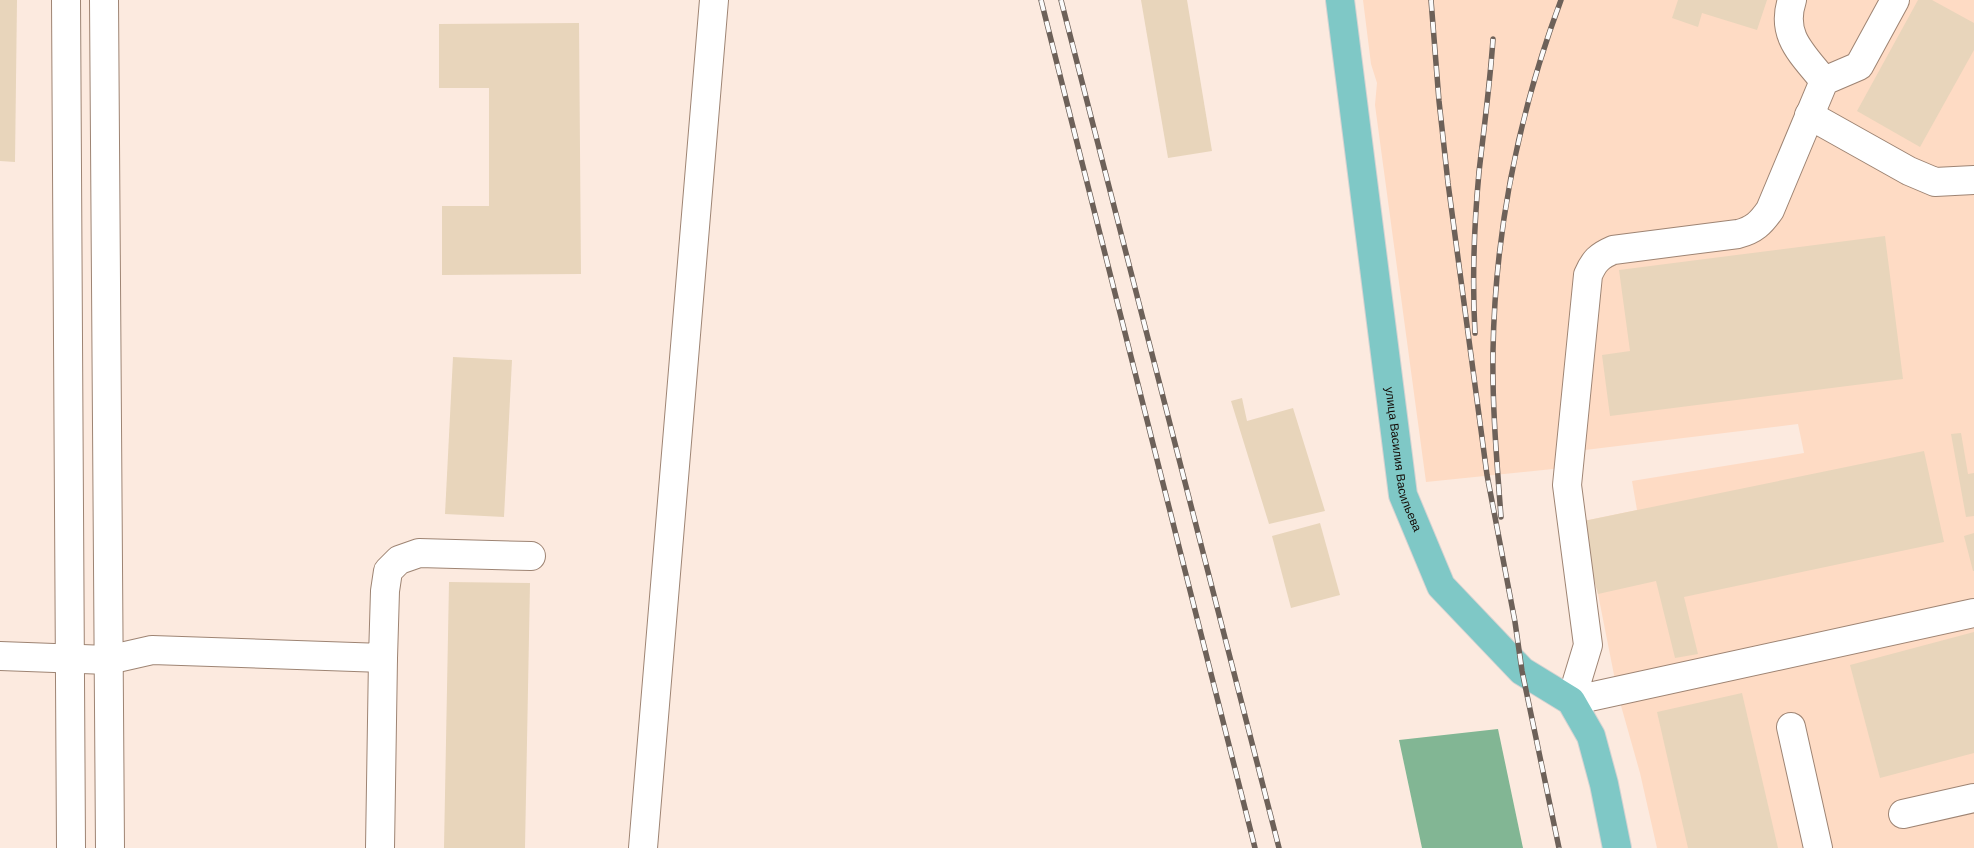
<svg xmlns="http://www.w3.org/2000/svg" width="1974" height="848" viewBox="0 0 1974 848" font-family="Helvetica,sans-serif">
<style>
.built{fill:#fedbc4}
.forest{fill:#82b694}
.building{fill:#e8d5bb}
.lines{fill:none;stroke-linecap:round;stroke-linejoin:round}
.minor-casing{stroke:#9e8473;stroke-width:30}
.major-casing{stroke:#d5d3d2;stroke-width:30}
.minor{stroke:#fff;stroke-width:28}
.major{stroke:#7fc8c6;stroke-width:28}
.rail-casing{stroke:#6d6159;stroke-width:5.5}
.rail{stroke:#fbfbfb;stroke-width:4;stroke-dasharray:11;stroke-linecap:butt}
.labels{text-anchor:middle;dominant-baseline:central;stroke-width:4;stroke-linejoin:round;paint-order:stroke}
.street-label{font-size:12px;fill:#140b06;stroke:#fbfbfb}
</style>
<rect width="100%" height="100%" fill="#fceadf"/>
<path class="built" d="M1363,0H1974V848H1657L1640,773L1618,695L1598,594L1579,522L1637,510L1632,481L1804,453L1798,424L1585,450L1582,466L1426,482L1375,105L1377,83L1371,64Z"/>
<path class="forest" d="M1498,729L1523,848H1422L1399,740Z"/>
<g class="building">
<path d="M0,0H17L15,162L0,161Z"/>
<path d="M1141,0H1187L1212,151L1168,158Z"/>
<path d="M1678,0H1767L1757,30L1702,13L1698,27L1672,18Z"/>
<path d="M1918,0H1932L1974,23V50L1920,147L1857,111Z"/>
<path d="M579,23L581,274L442,275V206H489V88H439V24Z"/>
<path d="M1885,236L1903,379L1610,416L1602,355L1630,351L1619,270Z"/>
<path d="M453,357L512,360L504,517L445,514Z"/>
<path d="M1242,398L1247,421L1293,408L1325,511L1269,524L1231,401Z"/>
<path d="M1961,433L1968,474L1974,473V516L1966,517L1951,434Z"/>
<path d="M1924,451L1944,542L1684,597L1698,654L1675,658L1656,581L1598,594L1579,522Z"/>
<path d="M1320,523L1340,595L1291,608L1272,536Z"/>
<path d="M1974,533V571H1973L1964,536Z"/>
<path d="M449,582L530,583L525,848H444Z"/>
<path d="M1974,632V753L1880,778L1850,665Z"/>
<path d="M1742,693L1778,848H1688L1657,712Z"/>
</g>
<g class="lines">
<defs>
<g id="minor">
<path d="M66,0L71,848"/>
<path d="M104,0L110,848"/>
<path d="M1792,0C1780,36 1803,54 1824,81"/>
<path d="M1895,0L1859,66L1824,81L1770,210C1761,223 1754,230 1738,234L1613,250C1599,256 1594,261 1588,275L1567,485L1588,645L1571,701L1974,613"/>
<path d="M1809,115L1909,171L1935,182L1974,180"/>
<path d="M0,656L108,660L152,650L383,658L385,591L388,571L399,560L419,553L531,556"/>
<path d="M1791,727L1818,848"/>
<path d="M1903,814L1974,798"/>
<path d="M380,848L383,658"/>
<path d="M643,848L714,0"/>
</g>
<g id="major">
<path id="s1" d="M1340,0L1403,495L1441,586L1522,671L1571,701L1591,736L1604,784L1617,848"/>
</g>
</defs>
<use href="#minor" class="minor-casing"/>
<use href="#major" class="major-casing"/>
<use href="#minor" class="minor"/>
<use href="#major" class="major"/>
<defs>
<g id="rail">
<path d="M1041,0L1255,848"/>
<path d="M1061,0L1279,848"/>
<path d="M1431,0L1439,101L1448,183L1487,475L1515,622L1522,671L1559,848"/>
<path d="M1475,333C1472,279 1474,226 1479,172C1484,128 1490,84 1493,39"/>
<path d="M1501,517C1497,462 1492,407 1493,351C1495,232 1519,112 1561,0"/>
</g>
</defs>
<use href="#rail" class="rail-casing"/>
<use href="#rail" class="rail"/>
</g>
<g class="labels">
<g class="street-label">
<text stroke="none"><textPath href="#s1" startOffset="464">улица Василия Васильева</textPath></text>
</g>
</g>
</svg>
